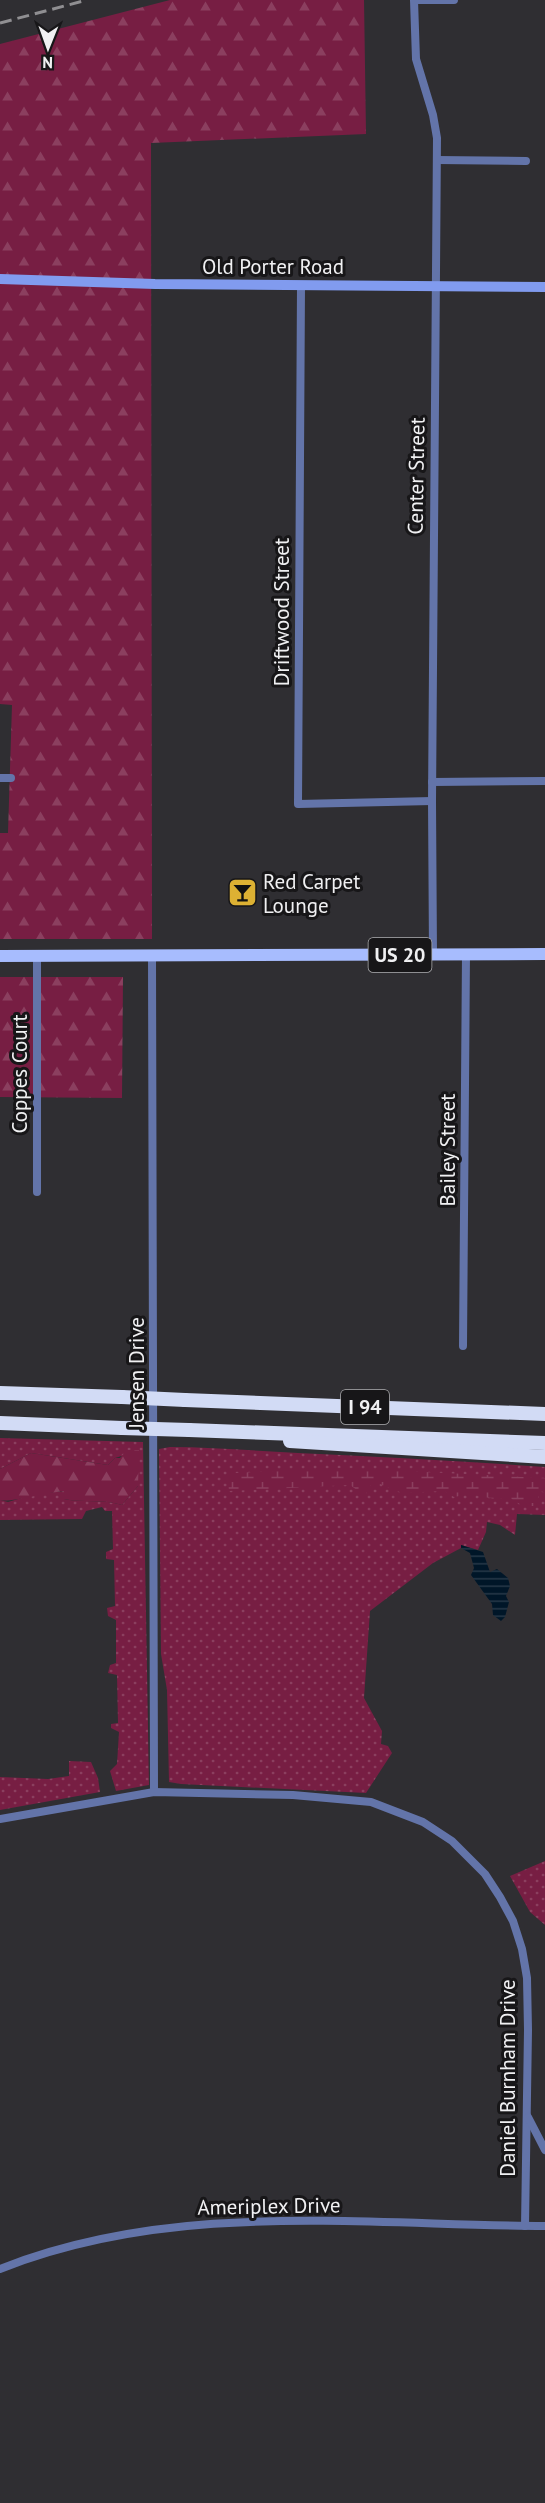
<svg xmlns="http://www.w3.org/2000/svg" width="545" height="2503" viewBox="0 0 545 2503" font-family="'PT Sans',sans-serif">
<style>
.grass{fill:url(#grass-dots)}
.forest{fill:url(#forest-firs)}
.wetland{fill:url(#wetland-marsh)}
.water{fill:url(#water-rules)}
.lines{fill:none;stroke-linecap:round;stroke-linejoin:round}
.street{stroke:#6374a9;stroke-width:8}
.secondary{stroke:#819bef;stroke-width:10}
.primary{stroke:#a7bcfe;stroke-width:12}
.highway{stroke:#d2dbf5;stroke-width:14}
.rail{stroke:#908f92;stroke-width:3;stroke-dasharray:12 6;stroke-linecap:butt}
.highway-bridge{stroke:#d2dbf5;stroke-width:14}
.labels{text-anchor:middle;dominant-baseline:central;stroke-width:6;stroke-linejoin:round;paint-order:stroke}
.shield{fill:#171618;stroke:#afafb1;stroke-width:1.5}
.shield-label{font-size:20px;font-weight:bold;fill:#f0f0f2}
.street-label{font-size:21px;fill:#f0f0f2;stroke:#171618}
.poi-label{font-size:21px;fill:#f0f0f2;stroke:#171618;text-anchor:start}
</style>
<defs>
<pattern id="grass-dots" width="8" height="8" patternUnits="userSpaceOnUse" patternTransform="scale(1.5)"><rect width="8" height="8" fill="#771e43"/><path d="M2 2h.1M6 6h.1" fill="none" stroke="#8b3f5f" stroke-width="1.8" stroke-linecap="round"/></pattern>
<pattern id="forest-firs" width="22" height="20" patternUnits="userSpaceOnUse" patternTransform="scale(1.5)"><rect width="22" height="20" fill="#771e43"/><path d="M5 1l3.5 6h-7zM16 11l3.5 6h-7z" fill="#8b3f5f"/></pattern>
<pattern id="wetland-marsh" width="20" height="14" patternUnits="userSpaceOnUse" patternTransform="scale(1.5)"><rect width="20" height="14" fill="#771e43"/><path d="M1 5h8M5 5V1M11 12h8M15 12V8" fill="none" stroke="#8b3f5f"/></pattern>
<pattern id="water-rules" width="6" height="5" patternUnits="userSpaceOnUse" patternTransform="scale(1.5)"><rect width="6" height="5" fill="#001628"/><path d="M0 2.5h6" fill="none" stroke="#263848"/></pattern>
</defs>
<rect width="100%" height="100%" fill="#2f2e32"/>
<g class="grass">
<path d="M0,1438L143,1442L149,1785L116,1791L110,1771L117,1764L119,1732L111,1728V1724L118,1723L117,1675L108,1673L110,1665L116,1663V1620L108,1616L107,1608L115,1606L114,1560L106,1559V1552L113,1549L112,1511H105L102,1507L86,1511L82,1519L0,1520V1500L8,1502L35,1494L65,1491L64,1499C83,1503 104,1499 122,1505L138,1486V1451L115,1458L108,1465L31,1453L0,1469Z"/>
<path d="M170,1447C213,1447 255,1451 298,1453C380,1457 463,1461 545,1467V1515L517,1514L515,1535L500,1525L487,1522L486,1532L478,1550L461,1545V1548L433,1563L370,1611L364,1698L382,1731L381,1744L388,1746L392,1753L366,1793L181,1784L169,1782L167,1690L161,1654L159,1449Z"/>
<path d="M69,1761L91,1762L98,1778L100,1792L0,1810V1777L48,1779L69,1776Z"/>
<path d="M545,1861V1925L530,1912L510,1876Z"/>
</g>
<g class="forest">
<path d="M170,0H364L366,134L151,143L152,939H0V833H8L12,705L0,704V44Z"/>
<path d="M0,977H123L122,1098L0,1097Z"/>
<path d="M127,1450H139L138,1486L122,1505C104,1499 83,1503 64,1499V1491C50,1492 8,1503 0,1500V1469L31,1453L108,1465L115,1458H120Z"/>
</g>
<path class="wetland" d="M343,1468L545,1478V1493L539,1490L537,1506H523L510,1498L495,1499L470,1494L454,1497L444,1491L402,1493L373,1481L365,1496L350,1485L229,1491L228,1479L235,1473Z"/>
<path class="water" d="M461,1545L483,1552L490,1572L497,1569L508,1578L510,1586L506,1596L509,1602L505,1617L501,1621L493,1615L492,1604L471,1575L474,1568L470,1553L461,1548Z"/>
<g class="lines">
<g class="street">
<path d="M437,160L526,161"/>
<path d="M301,286L298,804L432,801"/>
<path d="M0,778H11"/>
<path d="M432,782L545,781"/>
<path d="M152,955L154,1792"/>
<path d="M433,955L432,801L437,138L433,115L416,59L414,0H454"/>
<path d="M37,1192V956"/>
<path d="M463,1346L466,954"/>
<path d="M0,1819L154,1792L293,1795L371,1802L423,1822L452,1841L485,1874L500,1897L513,1921L522,1949L527,1978L528,2030L525,2226"/>
<path d="M528,2117L545,2150"/>
<path d="M0,2269C173,2200 363,2225 545,2226"/>
</g>
<path class="secondary" d="M0,279L155,284L545,287"/>
<path class="primary" d="M0,956L545,954"/>
<g class="highway">
<path d="M0,1393L122,1397"/>
<path d="M185,1400L545,1414"/>
<path d="M0,1423L122,1428"/>
<path d="M189,1430L545,1443"/>
<path d="M290,1441L545,1457"/>
</g>
<path class="rail" d="M0,23L87,0"/>
<g class="highway-bridge">
<path d="M122,1397L185,1400"/>
<path d="M122,1428L189,1430"/>
</g>
</g>
<defs>
<symbol id="bar-square" viewBox="-11 -11 22 22"><rect x="-9" y="-9" width="18" height="18" rx="4" fill="#ddb133" stroke="#171618"/><path d="M-6-5H6L.8 .8V4.5H3.5V6h-7V4.5H-.8V.8Z" fill="#111"/></symbol>
</defs>
<g fill-rule="evenodd">
<use href="#bar-square" x="226" y="876" width="33" height="33"/>
</g>
<g class="labels">
<g class="shield">
<rect x="368.5" y="938" width="63" height="34" rx="4.5"/>
<rect x="341" y="1390" width="48" height="34" rx="4.5"/>
</g>
<g class="shield-label">
<text x="400" y="955">US 20</text>
<text x="365" y="1407">I 94</text>
</g>
<g class="street-label">
<text x="273" y="266">Old Porter Road</text>
<text transform="translate(416 476) rotate(-89)">Center Street</text>
<text transform="translate(281 612) rotate(-90)">Driftwood Street</text>
<text transform="translate(19 1074) rotate(-90)">Coppes Court</text>
<text transform="translate(447 1150) rotate(-90)">Bailey Street</text>
<text transform="translate(136 1373) rotate(-90)">Jensen Drive</text>
<text transform="translate(507 2078) rotate(-90)">Daniel Burnham Drive</text>
<text transform="translate(269 2206) rotate(-1)">Ameriplex Drive</text>
</g>
<g class="poi-label">
<text x="263" y="881">Red Carpet<tspan x="263" dy="24">Lounge</tspan></text>
</g>
</g>
<g transform="translate(48 48) rotate(181)" stroke="#171618" stroke-width="4.5" paint-order="stroke">
<path d="M0-4.5L10 22L0 15L-10 22Z" fill="#f0f0f2"/>
<text y="-9" font-size="16" font-weight="bold" text-anchor="middle" fill="#f0f0f2">N</text>
</g>
</svg>
